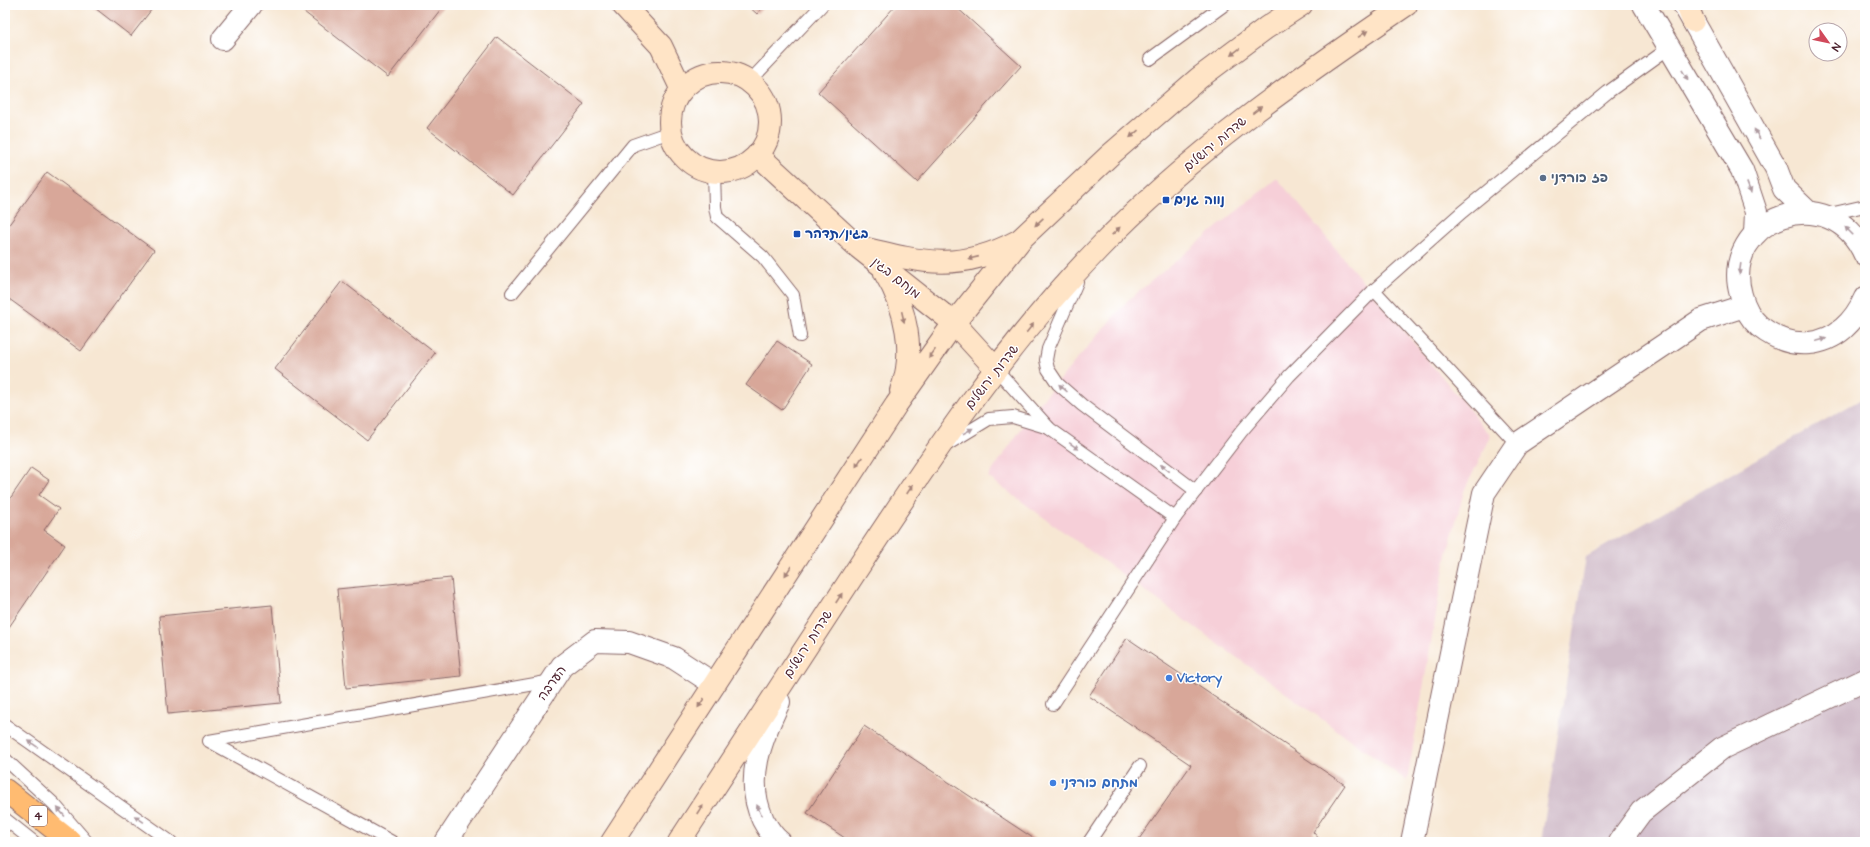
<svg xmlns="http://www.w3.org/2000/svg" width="1870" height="847" viewBox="0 0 1870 847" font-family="'Architects Daughter','Playpen Sans Hebrew',sans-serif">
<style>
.built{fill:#f6cfd8}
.industrial{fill:#d1bdca}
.building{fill:#d8a799}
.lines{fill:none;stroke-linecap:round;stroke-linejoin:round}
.lane-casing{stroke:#876566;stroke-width:14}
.street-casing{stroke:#876566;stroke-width:24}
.secondary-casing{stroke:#876566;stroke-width:24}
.highway-casing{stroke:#876566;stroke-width:24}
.lane{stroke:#fff;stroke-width:12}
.street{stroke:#fff;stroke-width:22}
.secondary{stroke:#ffe4c6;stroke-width:22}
.highway{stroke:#ffbb71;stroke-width:22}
.oneway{fill:#a48278}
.oneway2{fill:#ae9aa0}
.service-dot{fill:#5c6f8a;stroke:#fff;stroke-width:1.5}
.transit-dot{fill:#1a4fb4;stroke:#fff;stroke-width:1.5}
.shop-dot{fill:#3f7fe0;stroke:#fff;stroke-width:1.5}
.labels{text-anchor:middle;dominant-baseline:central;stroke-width:3;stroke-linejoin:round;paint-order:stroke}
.shield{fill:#fff;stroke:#80626b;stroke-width:1}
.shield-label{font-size:12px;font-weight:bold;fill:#4a1f2b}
.street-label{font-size:13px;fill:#4a1f2b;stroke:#fff}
.service-label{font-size:13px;font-weight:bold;fill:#4e5e75;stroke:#fff;text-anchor:start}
.transit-label{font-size:13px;font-weight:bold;fill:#164399;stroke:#fff;text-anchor:start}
.shop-label{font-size:13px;font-weight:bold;fill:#366cbe;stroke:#fff;text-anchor:start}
</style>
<rect width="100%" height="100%" fill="#fff"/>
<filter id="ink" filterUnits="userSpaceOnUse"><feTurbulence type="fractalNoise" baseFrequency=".025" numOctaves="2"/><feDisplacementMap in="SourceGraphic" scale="8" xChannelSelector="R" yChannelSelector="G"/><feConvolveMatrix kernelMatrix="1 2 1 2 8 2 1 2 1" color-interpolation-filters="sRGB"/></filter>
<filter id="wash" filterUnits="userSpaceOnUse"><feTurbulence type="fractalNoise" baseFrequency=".012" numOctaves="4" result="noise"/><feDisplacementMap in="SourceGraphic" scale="16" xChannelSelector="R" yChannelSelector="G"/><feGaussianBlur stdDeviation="0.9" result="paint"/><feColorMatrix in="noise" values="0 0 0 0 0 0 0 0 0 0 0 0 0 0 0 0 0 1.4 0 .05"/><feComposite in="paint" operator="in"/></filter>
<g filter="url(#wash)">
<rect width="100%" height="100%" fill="#f7e7d3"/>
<path class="built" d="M1277,178L1491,436L1464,491L1445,562L1407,781L988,477L1037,406L1127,301Z"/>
<path class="industrial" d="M1865,397V842H1541L1586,557Z"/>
<g id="blocks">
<g class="building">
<path d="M91,5H155L131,36Z"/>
<path d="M295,5H444L388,77Z"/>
<path d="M747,5H765L757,14Z"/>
<path d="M896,5H954L1021,66L917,182L818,92Z"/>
<path d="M497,37L584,104L513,195L427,128Z"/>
<path d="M47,172L154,250L81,351L5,296V230Z"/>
<path d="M342,281L435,353L367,440L275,369Z"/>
<path d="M777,341L812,364L782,410L746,385Z"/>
<path d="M31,468L49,480L39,495L59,509L44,530L65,545L5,633V506Z"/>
<path d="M451,578L461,676L346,688L337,589Z"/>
<path d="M272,605L281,703L168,714L159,616Z"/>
<path d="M1127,638L1345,785L1313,832L1322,842H1137L1191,765L1089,696Z"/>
<path d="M864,726L1039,842H851L807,813Z"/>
</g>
</g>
</g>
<g filter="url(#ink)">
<use href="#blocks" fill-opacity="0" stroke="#876566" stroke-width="1"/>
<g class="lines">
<defs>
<g id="lane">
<path d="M1150,59L1224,5"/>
<path d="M750,81L822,5"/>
<path d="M714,172L715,207L717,217L763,257L793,295L800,336"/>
<path d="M1825,215L1865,206"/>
<path d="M1077,282L1048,349L1046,360L1048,369L1058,384L1082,405L1196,491"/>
<path d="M1374,290L1462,212L1608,92L1669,48"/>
<path d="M512,293L633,145L670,132"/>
<path d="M996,369L1050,429L1175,518"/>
<path d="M948,444L989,419L1013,417L1049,428"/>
<path d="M1053,704L1175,518L1241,432L1289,376L1374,290L1517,444"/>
<path d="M5,725L171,842"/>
<path d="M5,759L54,804L87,842"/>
<path d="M5,819L34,842"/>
<path d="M392,842L209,741L552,681"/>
<path d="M1089,842L1140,766"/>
</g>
<g id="street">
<path d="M1644,5L1742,170L1756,212L1755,234"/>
<path d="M1684,5L1776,168L1784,189L1808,212"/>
<path d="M223,39L251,5"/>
<path d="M1865,255C1831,176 1719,219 1741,295C1744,306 1750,318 1759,326C1773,337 1790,345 1809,343C1836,341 1855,321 1865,298"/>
<path d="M779,702C761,739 744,780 763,820C768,829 772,836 780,842"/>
<path d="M446,842L562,666L595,641L629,642L674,658L714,684"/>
<path d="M1412,842L1484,493L1517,444L1701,320L1744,306"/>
<path d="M1619,842L1641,812L1722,748L1865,680"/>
</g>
<g id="secondary">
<path d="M623,5L661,46L681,88"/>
<path d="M1687,5L1693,21"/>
<circle cx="720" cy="122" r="50"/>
<path d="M758,155L858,247L954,323L996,369"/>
<path d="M863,248C924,263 960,272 1018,241"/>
<path d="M885,273C906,307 916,353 901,391"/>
<path d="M612,842L896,405L954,323L1022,238L1110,155L1199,78L1266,28L1301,5"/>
<path d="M679,842C742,746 804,650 867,554C937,448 1009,341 1098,249C1189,154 1298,78 1406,5"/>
</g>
<path id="highway" d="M5,790L71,842"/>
</defs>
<use href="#lane" class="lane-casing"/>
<use href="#street" class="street-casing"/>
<use href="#secondary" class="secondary-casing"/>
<use href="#highway" class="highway-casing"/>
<use href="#lane" class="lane"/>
<use href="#street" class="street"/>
<use href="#secondary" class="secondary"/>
<use href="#highway" class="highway"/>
</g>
<defs><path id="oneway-solid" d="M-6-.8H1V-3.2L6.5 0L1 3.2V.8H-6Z"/></defs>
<g class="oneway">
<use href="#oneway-solid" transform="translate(1363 34) rotate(-34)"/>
<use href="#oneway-solid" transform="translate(1235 52) rotate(143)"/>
<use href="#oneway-solid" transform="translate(1257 110) rotate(-38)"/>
<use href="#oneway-solid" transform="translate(1134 134) rotate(139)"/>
<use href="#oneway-solid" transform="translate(1039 222) rotate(137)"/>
<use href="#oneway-solid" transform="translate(1116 231) rotate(-44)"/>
<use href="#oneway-solid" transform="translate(973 258) rotate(167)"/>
<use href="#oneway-solid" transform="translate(903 317) rotate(77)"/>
<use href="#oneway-solid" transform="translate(1030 328) rotate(-51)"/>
<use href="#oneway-solid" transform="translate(932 354) rotate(125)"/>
<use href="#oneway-solid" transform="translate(859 462) rotate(123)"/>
<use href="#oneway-solid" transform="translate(910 489) rotate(-57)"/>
<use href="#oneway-solid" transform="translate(788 571) rotate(123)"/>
<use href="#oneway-solid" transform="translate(839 598) rotate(-57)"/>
<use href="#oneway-solid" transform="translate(701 703) rotate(123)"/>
<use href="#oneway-solid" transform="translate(700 809) rotate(-57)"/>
</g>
<g class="oneway2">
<use href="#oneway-solid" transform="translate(1685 75) rotate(59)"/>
<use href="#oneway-solid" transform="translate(1757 134) rotate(-120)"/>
<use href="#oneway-solid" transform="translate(1749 188) rotate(69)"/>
<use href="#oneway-solid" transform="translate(1849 231) rotate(-135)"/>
<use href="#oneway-solid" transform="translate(1740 269) rotate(98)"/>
<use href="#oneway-solid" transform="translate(1821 340) rotate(-15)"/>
<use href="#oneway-solid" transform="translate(1063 388) rotate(-138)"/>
<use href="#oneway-solid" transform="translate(968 431) rotate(-29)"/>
<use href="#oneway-solid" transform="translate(1074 446) rotate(35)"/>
<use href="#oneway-solid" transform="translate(1165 468) rotate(-143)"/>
<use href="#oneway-solid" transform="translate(33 744) rotate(-145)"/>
<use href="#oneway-solid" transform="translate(759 810) rotate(-113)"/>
<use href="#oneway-solid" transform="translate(61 812) rotate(-131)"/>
<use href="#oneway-solid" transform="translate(139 819) rotate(-145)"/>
</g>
</g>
<circle class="service-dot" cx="1543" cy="178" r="4"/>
<g class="transit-dot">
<rect x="1162" y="196" width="8" height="8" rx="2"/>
<rect x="793" y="230" width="8" height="8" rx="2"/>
</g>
<g class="shop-dot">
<circle cx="1169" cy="678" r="4"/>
<circle cx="1053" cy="783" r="4"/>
</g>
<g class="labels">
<rect class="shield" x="29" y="806" width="18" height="20" rx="3"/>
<g class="shield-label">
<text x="38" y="816">4</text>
</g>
<g class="street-label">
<text transform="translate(1215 144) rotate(-40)">שדרות ירושלים</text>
<text transform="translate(896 278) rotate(38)">מנחם בגין</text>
<text transform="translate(992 377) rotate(-52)">שדרות ירושלים</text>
<text transform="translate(808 644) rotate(-57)">שדרות ירושלים</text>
<text transform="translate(552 683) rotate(-54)">הערבה</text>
</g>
<g class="service-label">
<text x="1551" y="178">פז כורדני</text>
</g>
<g class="transit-label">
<text x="1174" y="200">נווה גנים</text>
<text x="805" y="234">בגין/תדהר</text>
</g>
<g class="shop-label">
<text x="1177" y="678">Victory</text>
<text x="1061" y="783">מתחם כורדני</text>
</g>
</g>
<rect width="1870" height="847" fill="none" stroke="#fff" stroke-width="20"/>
<g transform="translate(1828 42) rotate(123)"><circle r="19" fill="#ffffff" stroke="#b7a5aa"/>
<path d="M0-3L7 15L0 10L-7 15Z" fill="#d1495b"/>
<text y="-6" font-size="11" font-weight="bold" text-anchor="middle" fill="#4a1f2b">N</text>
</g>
</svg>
